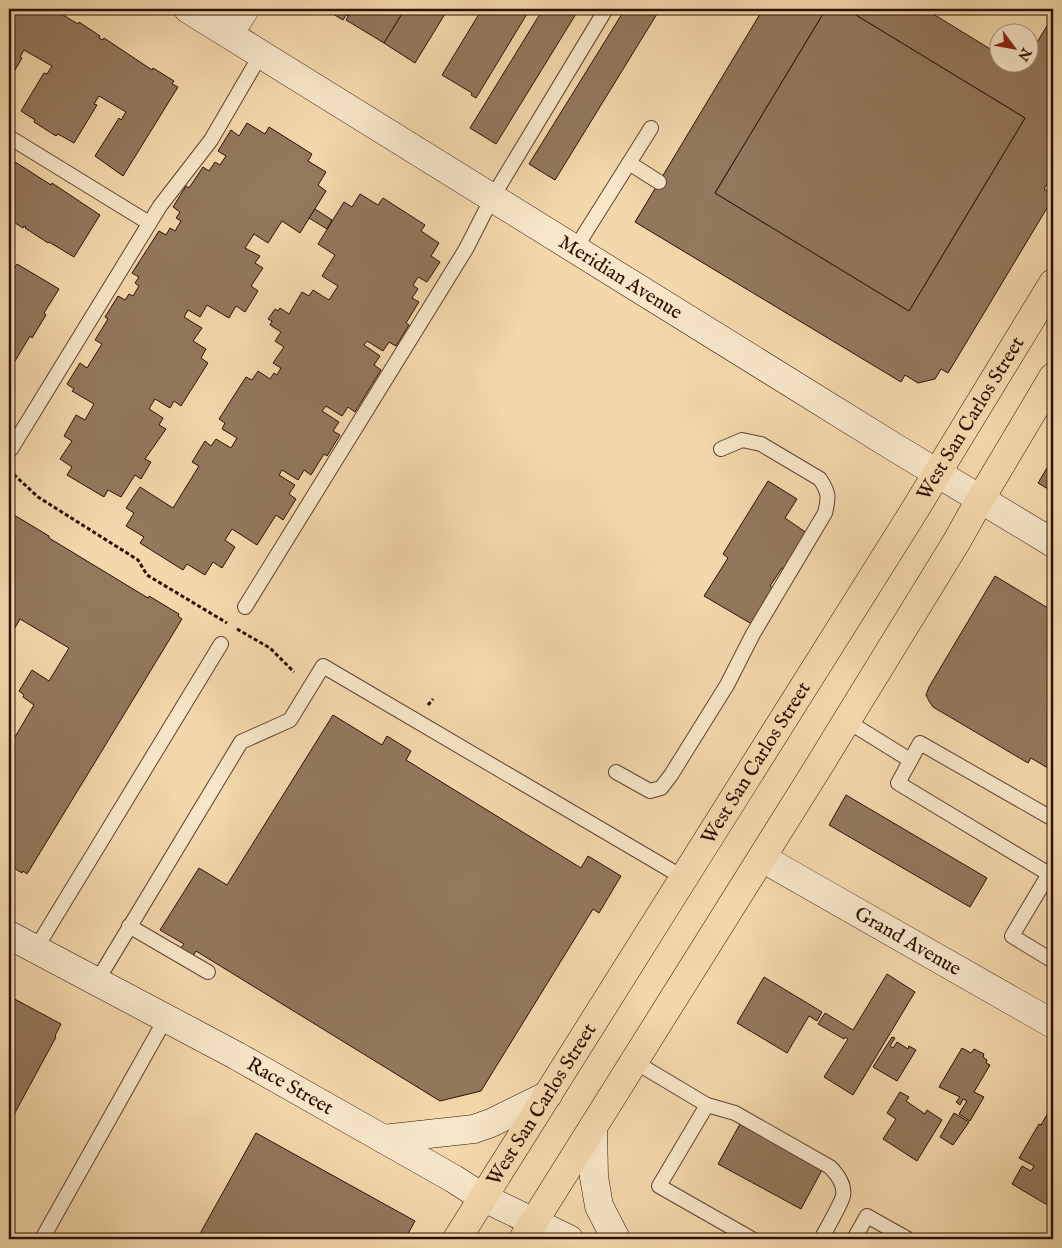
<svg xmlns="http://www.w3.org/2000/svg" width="1062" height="1248" viewBox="0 0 1062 1248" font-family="'IM FELL English',serif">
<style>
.building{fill:#93785c;stroke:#2b1006}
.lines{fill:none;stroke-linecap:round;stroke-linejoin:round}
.lane-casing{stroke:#5d422f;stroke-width:16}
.street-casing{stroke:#5d422f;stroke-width:29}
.secondary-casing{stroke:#2b1006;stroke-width:29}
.primary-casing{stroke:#2b1006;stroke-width:29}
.path{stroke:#2b1006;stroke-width:3;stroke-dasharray:4 2.5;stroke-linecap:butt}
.lane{stroke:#f7e6c8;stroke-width:14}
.street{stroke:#f7e6c8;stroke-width:28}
.secondary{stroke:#f7e6c8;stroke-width:28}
.primary{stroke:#f3d8ab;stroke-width:28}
.labels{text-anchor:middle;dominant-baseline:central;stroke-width:4;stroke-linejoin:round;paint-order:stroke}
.street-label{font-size:20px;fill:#2b1006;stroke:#f7e6c8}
</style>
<rect width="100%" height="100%" fill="#f3d8ab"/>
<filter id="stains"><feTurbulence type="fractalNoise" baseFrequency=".004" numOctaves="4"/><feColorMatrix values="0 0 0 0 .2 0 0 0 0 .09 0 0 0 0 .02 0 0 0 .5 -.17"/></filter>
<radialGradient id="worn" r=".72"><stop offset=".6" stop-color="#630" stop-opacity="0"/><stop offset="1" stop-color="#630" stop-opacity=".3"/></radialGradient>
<g class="building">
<path d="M9,9H53L78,24L79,22L100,36L99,38L103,40L104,38L152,70L153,68L174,81L172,84L178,87L123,176L95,156L119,118L121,120L126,112L99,96L94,104L97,105L74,143L58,134L56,136L34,122L35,120L21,111L44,73L47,74L52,66L24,50L20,57L22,58L9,80Z"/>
<path d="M325,9H353L348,16L346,15L343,20Z"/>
<path d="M353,9H405L384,43L346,20Z"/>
<path d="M405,9H448L415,63L384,43Z"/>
<path d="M482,9H530L476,98L471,95L472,93L442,75Z"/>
<path d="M543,9H579L496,144L470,128Z"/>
<path d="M625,9H660L555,180L529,164Z"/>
<path d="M763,9H826L715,193L909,311L1025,118L846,9H925L1000,55V62H1012L1021,68L1025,62H1030V54L1053,16V173L1044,189L1053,195V198L948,373L941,369L935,379L918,383L905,375L901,382L635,222Z"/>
<path d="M826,9H846L1025,118L909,311L715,193Z"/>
<path d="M247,123L265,134L269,127L312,154L308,161L326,172L318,185L326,191L300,233L282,221L268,243L254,234L245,248L260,256L255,263L263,268L251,286L258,291L245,312L236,306L229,318L207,305L200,317L188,310L184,317L202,328L193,341L206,349L201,358L208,363L181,406L174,401L170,408L155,399L149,409L163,418L159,425L166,429L145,459L151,462L141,479L135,475L121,497L108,490L104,497L67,475L72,467L60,459L72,441L64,436L76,415L85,420L94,404L72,391L74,389L67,384L80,363L87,368L102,344L95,340L108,319L105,317L118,296L125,300L129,294L133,296L139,286L135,283L139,277L132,273L159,231L166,235L170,228L175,231L181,221L176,218L180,212L173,207L186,186L189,188L203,167L209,171L215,162L220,165L226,156L218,151L231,130L239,136Z"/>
<path d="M9,158L51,185L52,183L100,215L74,257L49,242L48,243L25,228L26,227L24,226L23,228L9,219Z"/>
<path d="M360,194L378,205L383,198L425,225L421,231L439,243L431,256L440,262L427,282L418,277L413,285L418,289L412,298L419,302L406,323L409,325L396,346L389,342L383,351L367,341L364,345L380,356L374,365L381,370L355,412L348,407L342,416L326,406L322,411L339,422L333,431L340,435L327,456L324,454L311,475L304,470L298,480L282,470L279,475L295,485L289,494L296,499L283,520L276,515L257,545L232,529L225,540L235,547L222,568L213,562L205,575L187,564L183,570L140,543L144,537L126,526L134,513L126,508L140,487L173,508L199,466L192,462L205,441L211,446L216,439L231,448L237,438L222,429L225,423L219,419L246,377L252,380L258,371L270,379L274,373L277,375L281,368L273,363L284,347L275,341L281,332L270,325L272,321L268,319L275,309L278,311L280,308L289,314L302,292L309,296L313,290L329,300L338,286L322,276L335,255L318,244L344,202L352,207Z"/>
<path d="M315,209L332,220L327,229L309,218Z"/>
<path d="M17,264L59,289L44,313L46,315L32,338L30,336L9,371V277Z"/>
<path d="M1053,458V492L1038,483Z"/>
<path d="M768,481L797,499L785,518L817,540L796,576L782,568L770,586L784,595L762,630L704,596L728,558L723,554Z"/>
<path d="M14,515L49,536V538L148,598L149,596L179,614L178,616L182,619L27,874L23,871L22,873L9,865V747L34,705L23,697L24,695L19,691L32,670L49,681L69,648L20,619L9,638V524Z"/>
<path d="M995,576L1053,611V771L1031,758L1028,763L933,707L929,701L926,695L929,687Z"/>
<path d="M333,715L382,745L387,736L411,751L406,760L581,868L588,856L621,876L599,913L593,909L481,1091L440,1101L196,951L190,961L177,953L184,944L160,930L199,868L227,885Z"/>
<path d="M846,795L987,878L970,907L829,825Z"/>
<path d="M887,974L915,992L853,1095L824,1077L848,1039L845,1037L844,1039L818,1024L825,1013L853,1030Z"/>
<path d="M764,977L822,1012L817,1021L809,1016L787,1053L737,1023Z"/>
<path d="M9,996L61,1024L55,1036L56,1037L10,1122Z"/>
<path d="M892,1037L895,1038L890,1046L893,1048L897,1042L908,1049L909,1046L916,1050L897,1081L873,1067Z"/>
<path d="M962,1048L971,1053L974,1049L984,1054L983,1057L987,1060L986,1063L990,1065L974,1092L984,1097L970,1121L959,1114L967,1101L963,1099L960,1105L956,1102L960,1097L939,1087Z"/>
<path d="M900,1092L909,1097L906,1101L925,1114L927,1110L942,1120L917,1161L883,1139L896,1119L887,1113Z"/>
<path d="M1053,1104V1200L1049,1206L1012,1184L1022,1166L1031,1171L1034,1166L1019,1158L1039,1124L1041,1125Z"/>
<path d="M954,1113L969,1122L953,1145L940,1137Z"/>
<path d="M745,1122L816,1161L813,1165L822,1170L801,1209L718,1164L740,1124L743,1126Z"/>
<path d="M256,1133L415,1221L405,1239H197Z"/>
</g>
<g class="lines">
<defs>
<g id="lane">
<path d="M9,137L149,223"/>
<path d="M629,163L659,182"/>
<path d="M575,249L651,128"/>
<path d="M11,449L160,206L211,140L261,54"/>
<path d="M245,607L466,249L492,198L606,9"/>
<path d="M847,721L910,760"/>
<path d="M616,772L650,791L661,788L671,775L727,685L753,634L825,513C829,497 829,493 820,479L761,444L742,440L721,449"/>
<path d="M1053,867L1012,936L1053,961"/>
<path d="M1049,874L898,783L920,743L1053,819"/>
<path d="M129,926L208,972"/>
<path d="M35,950L221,644"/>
<path d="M97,981L241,742L290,720L323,666L684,878"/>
<path d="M635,1062L707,1105L659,1186L752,1239"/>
<path d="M707,1105L735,1113L830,1167C837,1174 845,1185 843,1196C841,1204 826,1230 821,1239"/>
<path d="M42,1239L166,1018"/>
<path d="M854,1239L867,1216L908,1239"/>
</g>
<g id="street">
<path d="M229,34L245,9"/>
<path id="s1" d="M762,858L1053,1024"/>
</g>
<g id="secondary">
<path id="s2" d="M188,9L894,447L1053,543"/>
<path id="s3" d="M9,935L237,1056L454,1179L482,1197L569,1239"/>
<path d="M593,1127L594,1177L599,1206L616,1239"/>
<path d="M383,1139L474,1129L491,1123L548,1095"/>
</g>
<g id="primary">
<path id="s4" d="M457,1239L911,516L1053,283"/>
<path d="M523,1239L819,766L957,541L981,498L1053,377"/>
</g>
</defs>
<use href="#lane" class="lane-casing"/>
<use href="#street" class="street-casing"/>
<use href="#secondary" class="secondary-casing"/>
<use href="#primary" class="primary-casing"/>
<g class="path">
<path d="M9,470L38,497L138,560L147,575L227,623"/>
<path d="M237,629L270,648L294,672"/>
<path d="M428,705L433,699"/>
</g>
<use href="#lane" class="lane"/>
<use href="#street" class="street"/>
<use href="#secondary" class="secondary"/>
<use href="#primary" class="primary"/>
</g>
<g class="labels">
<g class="street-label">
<text stroke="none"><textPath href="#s2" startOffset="509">Meridian Avenue</textPath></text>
<text stroke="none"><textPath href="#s4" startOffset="968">West San Carlos Street</textPath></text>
<text stroke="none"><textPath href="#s4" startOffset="562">West San Carlos Street</textPath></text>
<text stroke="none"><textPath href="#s1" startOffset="168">Grand Avenue</textPath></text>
<text stroke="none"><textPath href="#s3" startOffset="319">Race Street</textPath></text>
<text stroke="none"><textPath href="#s4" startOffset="159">West San Carlos Street</textPath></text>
</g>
</g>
<rect width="1062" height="1248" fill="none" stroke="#f3d8ab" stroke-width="30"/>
<rect x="10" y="10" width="1042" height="1228" fill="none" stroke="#2b1006" stroke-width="2.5"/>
<rect x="15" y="15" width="1032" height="1218" fill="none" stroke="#2b1006"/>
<g transform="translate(1014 48) rotate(122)"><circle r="24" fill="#f7e6c8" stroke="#a5907a"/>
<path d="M0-4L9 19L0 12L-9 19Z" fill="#8f2418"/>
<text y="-8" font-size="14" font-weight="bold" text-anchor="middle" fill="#2b1006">N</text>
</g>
<rect width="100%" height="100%" filter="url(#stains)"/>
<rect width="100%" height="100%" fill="url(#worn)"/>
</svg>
